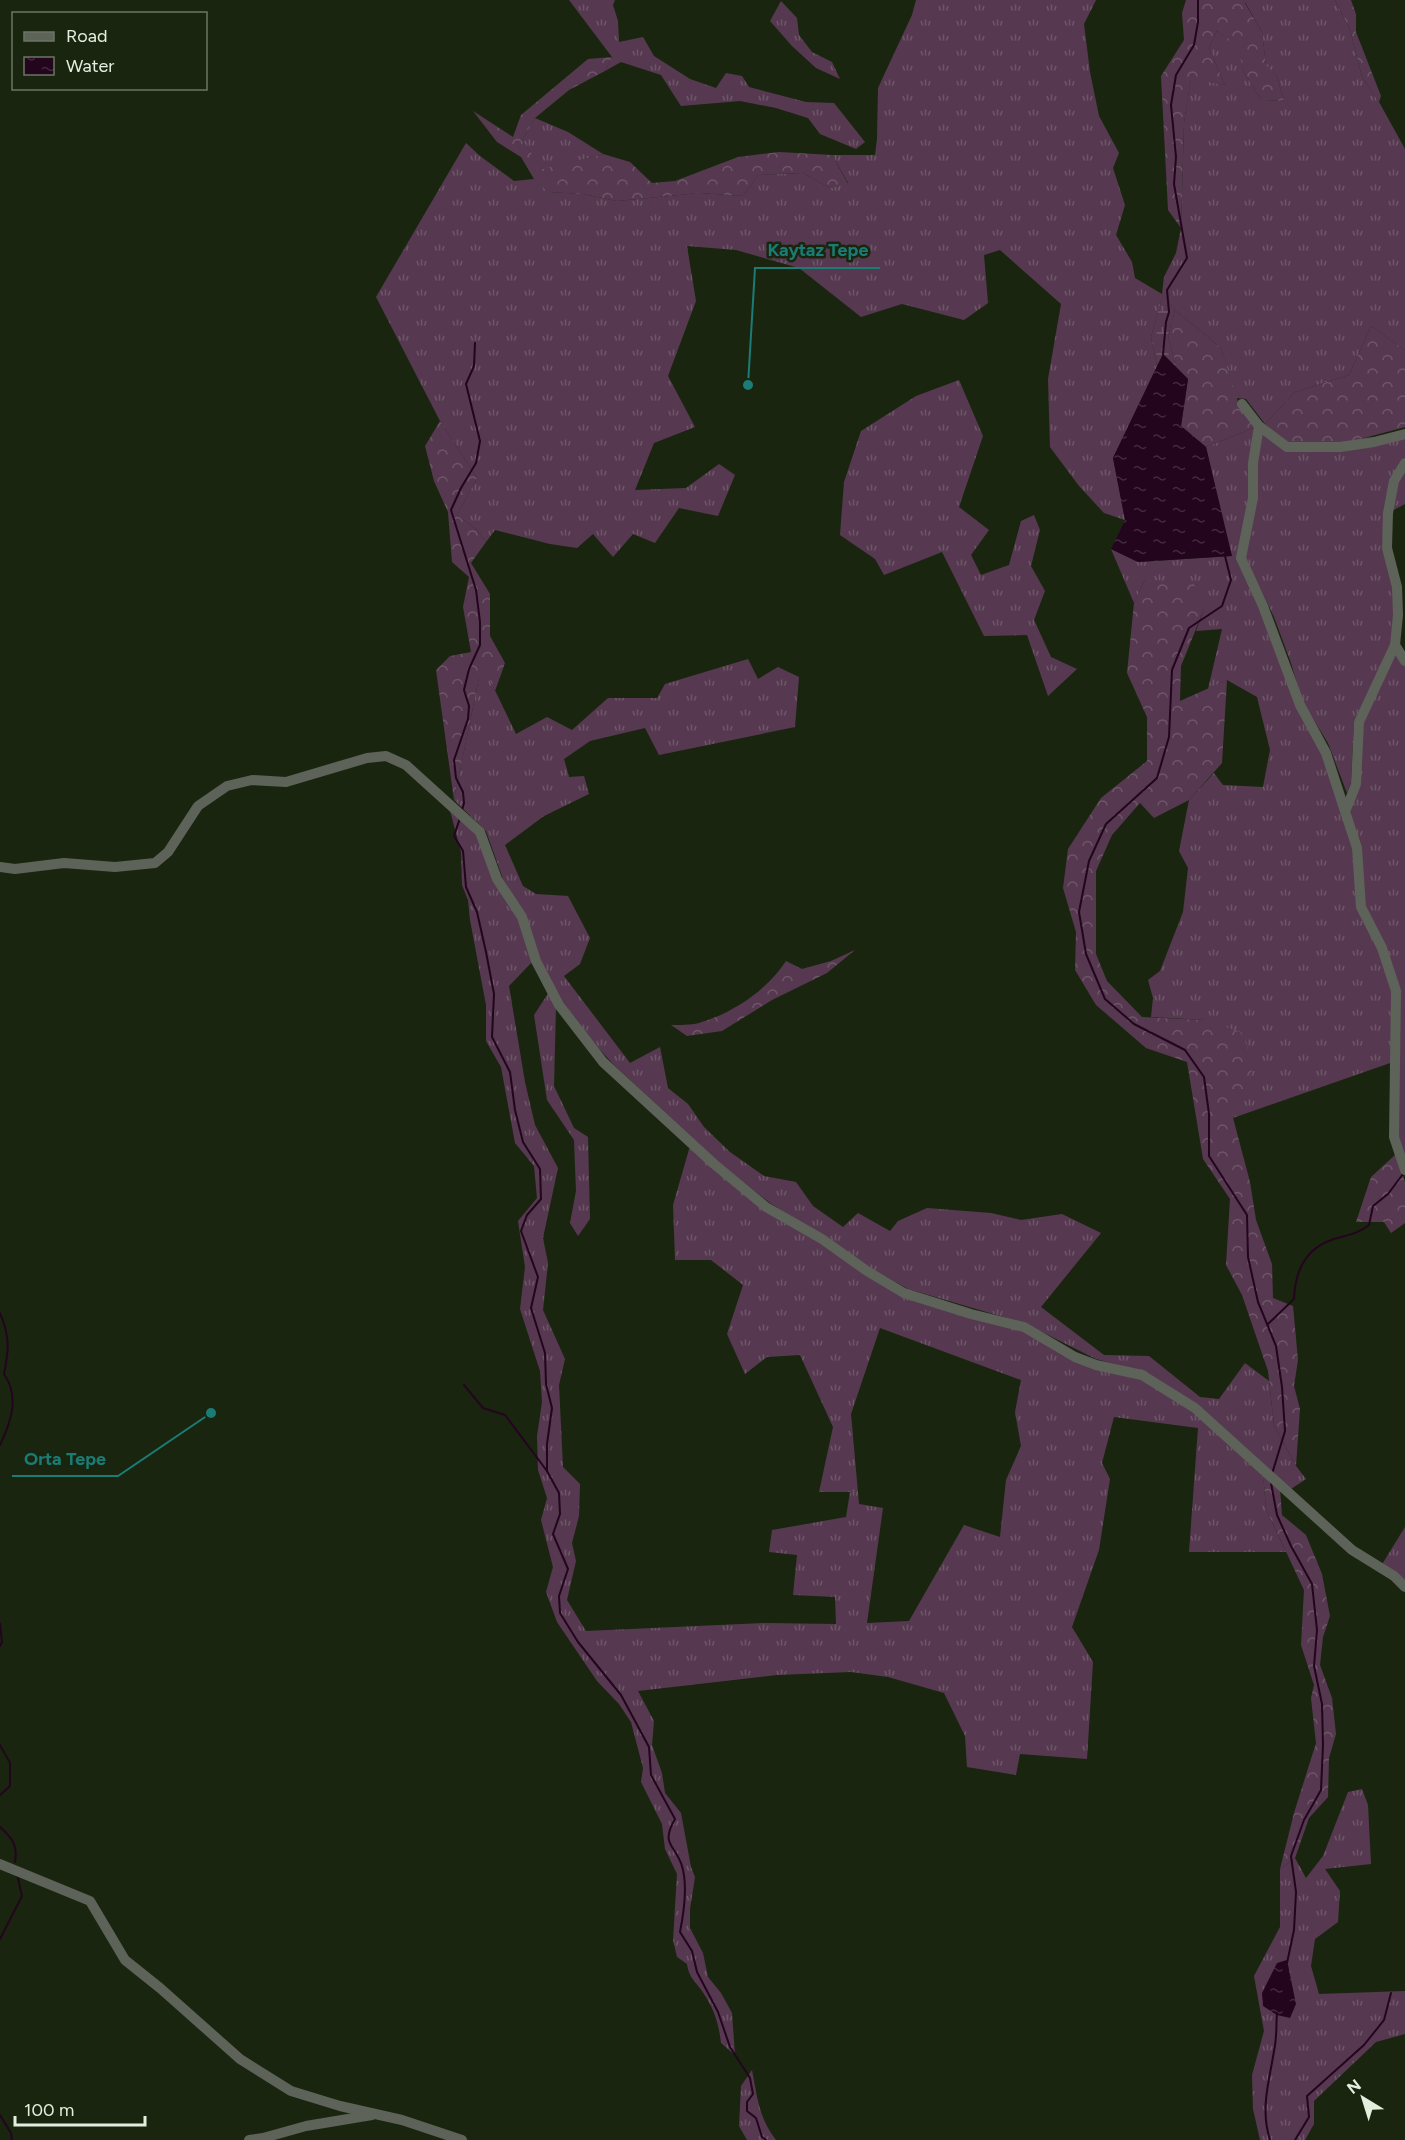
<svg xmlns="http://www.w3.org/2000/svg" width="1405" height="2140" viewBox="0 0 1405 2140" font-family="Figtree,sans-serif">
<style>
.grass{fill:url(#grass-tufts);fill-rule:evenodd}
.forest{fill:url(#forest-crowns)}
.wetland{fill:url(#wetland-marsh)}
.water{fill:url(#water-ripples)}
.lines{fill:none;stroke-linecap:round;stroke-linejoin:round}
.stream{stroke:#23051e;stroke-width:2}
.minor{stroke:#5d6358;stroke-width:10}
.leader{fill:none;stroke:#1a7c74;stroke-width:2}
.callout-dot{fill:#1a7c74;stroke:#1a2510;stroke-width:2}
.callout-label{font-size:18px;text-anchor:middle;font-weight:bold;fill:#1a7c74;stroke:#1a2510;stroke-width:5;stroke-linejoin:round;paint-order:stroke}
</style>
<defs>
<pattern id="grass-tufts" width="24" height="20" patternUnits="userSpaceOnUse" patternTransform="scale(1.5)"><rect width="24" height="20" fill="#563950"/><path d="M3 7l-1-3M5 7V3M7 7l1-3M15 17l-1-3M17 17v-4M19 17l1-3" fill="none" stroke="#6e5669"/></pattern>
<pattern id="forest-crowns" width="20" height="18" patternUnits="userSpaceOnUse" patternTransform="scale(1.5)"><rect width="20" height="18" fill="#563950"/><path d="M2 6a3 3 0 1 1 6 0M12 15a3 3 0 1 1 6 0" fill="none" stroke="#6e5669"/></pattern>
<pattern id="wetland-marsh" width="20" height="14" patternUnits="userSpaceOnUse" patternTransform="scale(1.5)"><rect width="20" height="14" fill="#563950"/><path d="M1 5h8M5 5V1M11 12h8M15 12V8" fill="none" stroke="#6e5669"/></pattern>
<pattern id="water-ripples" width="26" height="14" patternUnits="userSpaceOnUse" patternTransform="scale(1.5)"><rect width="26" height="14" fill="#23051e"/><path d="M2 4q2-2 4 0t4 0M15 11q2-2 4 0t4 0" fill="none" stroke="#432a3e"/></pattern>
</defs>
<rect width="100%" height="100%" fill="#1a2510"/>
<g class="grass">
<path d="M569,0H615L613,5L618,21L619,42L643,37L654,56L690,79L716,88L726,73L742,76L749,87L806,102L834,103L865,142L856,149L820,134L808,118L776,108L740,101L681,106L661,75L621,62L605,71L612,57Z"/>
<path d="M916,0H1096L1084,24L1090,72L1099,116L1119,153L1113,168L1125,205L1116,235L1132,262L1135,278L1162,294L1164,277L1176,253L1181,228L1184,123L1191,78L1225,85L1209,48L1217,31L1238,45L1244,72L1261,100L1284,101L1277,76L1266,66L1262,32L1245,2V0H1335L1350,30L1362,77L1379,102L1405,149V350L1371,326L1349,375L1295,392L1265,424L1246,399L1236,398L1221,348L1175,310L1163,295L1151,337L1157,366L1113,458L1125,520L1104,513L1079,486L1050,447L1048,379L1061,304L1000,250L984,255L988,303L964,320L902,304L861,317L799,268L736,250L687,246L696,301L668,376L695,427L654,443L635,490L686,488L719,464L735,475L718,516L679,508L655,543L633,534L613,557L593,534L577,548L550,544L495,530L486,542L476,529L457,515L477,478L440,421L376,297L466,143L480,156L514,181L534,179L549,192L583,194L617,201L700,193L743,196L758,175L803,173L830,188L848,183L832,155H875L877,139L878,88L912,15Z"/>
<path d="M781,1L797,18L799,35L812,52L832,62L840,79L816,68L792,46L770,21Z"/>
<path d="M535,118L568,132L603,154L543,170L522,140Z"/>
<path d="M959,380L983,436L959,507L989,530L971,555L981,575L1009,565L1021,521L1034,515L1040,530L1031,566L1045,591L1034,620L1051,657L1077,669L1048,696L1027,635L984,636L942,552L884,575L875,559L840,535L844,482L861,431L916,396Z"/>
<path d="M1256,427L1250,499L1239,559L1324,754L1354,849L1359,909L1380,951L1392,991L1393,1062L1233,1118L1205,1020L1151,1017L1153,998L1148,980L1160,971L1183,912L1188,868L1179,851L1189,800L1214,773L1223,785L1263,787L1270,750L1257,697L1227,680L1208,689L1222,629L1196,631L1204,609L1145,580L1134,603L1111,549L1138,562L1231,556L1206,447Z"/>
<path d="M1261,431L1285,450L1405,436V457L1390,480L1382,546L1394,590L1392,644L1354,721L1351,782L1347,793L1328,743L1302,701L1291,663L1274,617L1244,555Z"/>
<path d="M1405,468V504L1390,512L1396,481Z"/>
<path d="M1395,651L1405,665V1158L1397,1136L1400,991L1365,906L1350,815L1359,785L1362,723Z"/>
<path d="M748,659L758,679L778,667L799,677L795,727L659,755L645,728L590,741L564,759L569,777L584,776L589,794L544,816L505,845L523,886L536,894L568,896L590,938L580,964L564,976L630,1063L660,1047L668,1088L688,1104L704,1127L730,1152L764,1176L796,1182L813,1206L843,1227L858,1213L890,1231L898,1221L927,1208L991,1213L1021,1220L1062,1214L1101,1233L1041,1307L1104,1355L1149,1356L1200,1397L1219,1399L1245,1363L1269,1381L1274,1425L1296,1466L1306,1479L1291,1489L1199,1405L1144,1372L1096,1359L1024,1323L908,1289L869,1267L770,1203L717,1161L613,1064L592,1041L561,1000L540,960L526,917L503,879L486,831L454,800L479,678H489L516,734L547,717L572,730L608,698H657L665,684Z"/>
<path d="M449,807L478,833L519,918L533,961L509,986L525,1082L535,1125L558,1168L543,1238L548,1263L543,1310L565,1359L559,1385L563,1467L580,1484L579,1516L572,1543L576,1561L567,1600L586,1631L764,1623L836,1624L835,1597L793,1595L797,1555L769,1552L772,1530L846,1517L850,1492H819L833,1427L800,1355L767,1357L745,1374L727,1334L743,1285L711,1260H675L673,1205L690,1146L867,1275L1021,1329L1074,1359L1141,1378L1194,1410L1263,1473L1266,1509L1286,1552H1189L1198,1428L1114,1417L1102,1463L1110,1479L1099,1550L1072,1627L1093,1662L1087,1759L1020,1754L1016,1775L967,1767L965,1736L944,1693L888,1677L851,1672L777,1675L638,1691L654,1721L652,1745L662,1773L665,1793L681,1813L691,1867L695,1877L690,1909V1928L703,1953L708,1977L721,1993L732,2013L735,2055L721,2043C719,2025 715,2012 706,1997C699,1984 689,1980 687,1964L677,1957L673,1940L677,1874L665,1849L662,1824L641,1782L643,1768L631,1722L619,1704L597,1681L557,1622L546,1592L553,1567L541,1520L547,1498L538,1470L537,1436L542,1402L540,1371L520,1309L525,1267L518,1221L537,1198L534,1166L515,1143L501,1067L486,1041V1005L470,920L468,900L462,885L461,852ZM880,1328L1021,1380L1015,1412L1021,1446L1006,1480L1000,1537L964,1525L909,1621L867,1623L883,1508L859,1504L851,1414Z"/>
<path d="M549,992L556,1006L554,1086L574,1128L588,1137L590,1219L578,1236L570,1223L576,1191L574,1140L547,1100L534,1015Z"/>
<path d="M1405,1527V1583L1381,1566Z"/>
<path d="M1362,1789L1368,1805L1371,1864L1325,1869L1340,1891L1338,1922L1315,1939L1311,1966L1319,1994L1405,1991V2034L1376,2042L1314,2101V2124L1305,2140H1260L1253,2109L1252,2075L1264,2031L1254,1976L1280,1927V1869L1295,1858L1306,1878L1323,1856L1348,1792Z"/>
<path d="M752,2070C757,2096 759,2119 776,2140H747L739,2126L741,2086Z"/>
</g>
<g class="forest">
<path d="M1186,0H1245V3L1262,32L1266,65L1277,76L1284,101L1261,100L1244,72L1237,45L1217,31L1209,48L1225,85L1191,79L1184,123L1181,228L1168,210L1161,76L1184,40L1182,13Z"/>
<path d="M1335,0H1351L1356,14V32L1381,96L1379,102L1362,77L1350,30Z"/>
<path d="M612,57L605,71L569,90L535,118L522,140L543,169L603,154L630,162L652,183L675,181L738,157L779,152L832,155L848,184L830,188L803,173L758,175L743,196L700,193L617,201L583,194L548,192L534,179L521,157L497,142L473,111L513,137L521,115L588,59Z"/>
<path d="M1175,310L1221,348L1239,405L1256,427L1206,447L1181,426L1188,379L1176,367L1168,336Z"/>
<path d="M1371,326L1405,350V427L1342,444H1287L1265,424L1295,392L1349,375Z"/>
<path d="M440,421L477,478L457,515L476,529L486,542L471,563L490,594V636L505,663L495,691L489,678H479L454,800L436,670L450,656L471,652L463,607L469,577L452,562L448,512L434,481L425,446Z"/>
<path d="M1145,580L1193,582L1204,609L1181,666L1180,701L1227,680L1222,763L1189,800L1154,818L1140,803L1112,835L1096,871V954L1107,981L1142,1017L1205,1020L1241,1032L1255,1064L1232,1114L1250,1182L1256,1220L1272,1264L1273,1298L1293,1306L1298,1360L1294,1386L1300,1409L1296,1466L1274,1425L1268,1371L1242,1295L1226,1265L1230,1199L1203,1159L1187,1062L1146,1048L1096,1005L1075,970L1076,932L1063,888L1068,849L1101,798L1147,761V717L1127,673L1134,603Z"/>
<path d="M855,950L827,973L772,1000L722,1031L687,1036L671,1025C680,1025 691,1025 699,1023C733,1013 767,990 786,961L802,969L831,961Z"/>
<path d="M1396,1154L1405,1182V1223L1391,1233L1384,1222H1356L1371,1177Z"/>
<path d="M1263,1473L1280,1489L1282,1515L1306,1535L1322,1574L1330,1616L1323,1637L1320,1665L1332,1698L1336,1734L1329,1758L1328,1797L1309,1818L1295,1858L1280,1869L1294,1813L1316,1743L1311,1698L1314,1685L1301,1645L1304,1590L1266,1509Z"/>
</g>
<path class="wetland" d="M1163,294L1175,310L1168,336L1176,367L1163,354L1157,366L1151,337Z"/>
<g class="water">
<path d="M1163,354L1188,379L1181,426L1206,447L1232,556L1138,562L1111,549L1125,520L1113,458Z"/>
<path d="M1287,1960L1296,2004L1290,2018L1277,2015L1263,2006L1262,1993L1277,1963Z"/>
</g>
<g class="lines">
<g class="stream">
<path d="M1163,354L1166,322L1169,312L1167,290L1187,258L1174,184L1176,157L1171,105L1176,75L1194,45L1198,22V0"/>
<path d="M1225,556L1231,580L1222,606L1189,628L1172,670L1169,737L1157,778L1106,824L1089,861L1079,912L1086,954L1105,999L1134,1024L1185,1050L1204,1077L1209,1114V1156L1247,1215L1248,1257L1258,1302L1276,1346L1282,1387L1285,1431L1272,1474"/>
<path d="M462,810L464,803L463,792L456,778L454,760L468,719L469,706L464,690L469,669L480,645V622L476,590L451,510L461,488L476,463L480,441L466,384L474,366L475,343"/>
<path d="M460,818L454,836L463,851L466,887L477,912L486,952L494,994L492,1037L510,1072L515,1110L523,1142L540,1169L541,1199L527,1215L521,1231L538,1277L531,1308L545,1353L546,1384L552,1408L547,1444V1471L559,1493L560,1514L553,1534L568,1569L559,1596L560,1613L578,1642L621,1695L649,1747L651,1775L675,1819C660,1845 675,1844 682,1866C688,1886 684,1912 680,1932L692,1951L697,1972L718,2012L730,2047L750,2078L753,2094L747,2102V2111L756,2118L762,2137L766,2140"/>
<path d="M0,1313C10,1337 9,1349 4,1374C20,1397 11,1422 0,1445"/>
<path d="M1268,1324L1294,1299C1295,1272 1305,1248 1334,1239C1347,1235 1358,1234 1369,1225L1373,1206L1388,1194L1403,1174"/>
<path d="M464,1385L483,1408L505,1415L547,1471"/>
<path d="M1271,1483L1277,1515L1291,1546L1312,1584L1317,1630L1314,1666L1322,1704L1323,1745L1321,1790L1304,1820L1291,1856L1296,1892L1294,1930L1287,1963"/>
<path d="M0,1623L2,1642L0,1646"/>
<path d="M0,1745L10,1763V1786L0,1795"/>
<path d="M0,1827C12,1838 18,1845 15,1862"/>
<path d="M0,1939L22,1896L17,1874"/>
<path d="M0,2115L11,2133L12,2140"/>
<path d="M1270,2140C1260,2108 1269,2083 1274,2051C1277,2038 1276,2025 1277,2013"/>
<path d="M1295,2140L1309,2117L1307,2096L1364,2045L1384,2020L1391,1993"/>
</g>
<g class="minor">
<path d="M1242,404L1259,426L1287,447H1340L1374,442L1405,434"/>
<path d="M1259,426L1253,463V498L1241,558L1263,606L1300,705L1326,753L1357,848L1361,907L1382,948L1396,991L1394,1137L1405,1170"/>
<path d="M1405,463L1394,481L1388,513L1387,548L1397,587L1398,615L1395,645L1405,661"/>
<path d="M1346,810L1356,784L1359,722L1395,645"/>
<path d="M0,867L15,869L64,863L115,867L155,863L168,852L198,806L227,786L252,780L286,782L367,758L386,756L406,765L480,832L497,879L522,917L536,961L559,1005L603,1062L714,1164L766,1207L822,1239L867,1271L904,1293L971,1314L1024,1327L1075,1357L1096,1365L1142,1375L1195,1408L1352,1550L1394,1576L1405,1587"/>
<path d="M0,1864L90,1901L125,1960L160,1988L240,2059L291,2091L340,2106L402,2120L462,2140"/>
<path d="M249,2140L263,2138L306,2126L372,2115"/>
</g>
</g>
<path class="leader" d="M748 385L755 268H880M211 1413L118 1476H12"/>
<g class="callout-dot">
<circle cx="748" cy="385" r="6"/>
<circle cx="211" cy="1413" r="6"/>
</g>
<g class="callout-label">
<text x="818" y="256">Kaytaz Tepe</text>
<text x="65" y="1465">Orta Tepe</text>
</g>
<rect x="12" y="12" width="195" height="78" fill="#1a2510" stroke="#6b7563" stroke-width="1.5"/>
<rect x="24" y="32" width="30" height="9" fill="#5d6358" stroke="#6b7563" stroke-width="1.5"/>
<text x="66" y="42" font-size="18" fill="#e5eddf">Road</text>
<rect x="24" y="57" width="30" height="18" fill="url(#water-ripples)" stroke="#6b7563" stroke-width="1.5"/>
<text x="66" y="72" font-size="18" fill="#e5eddf">Water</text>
<g transform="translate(1363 2098) rotate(322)" stroke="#1a2510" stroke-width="4.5" paint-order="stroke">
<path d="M0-4.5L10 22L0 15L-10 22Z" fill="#e5eddf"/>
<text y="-9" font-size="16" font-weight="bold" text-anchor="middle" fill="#e5eddf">N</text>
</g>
<path d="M15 2116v9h130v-9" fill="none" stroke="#e5eddf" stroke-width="3"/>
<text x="24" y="2116" font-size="18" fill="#e5eddf" stroke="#1a2510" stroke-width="4.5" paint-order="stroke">100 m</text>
</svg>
